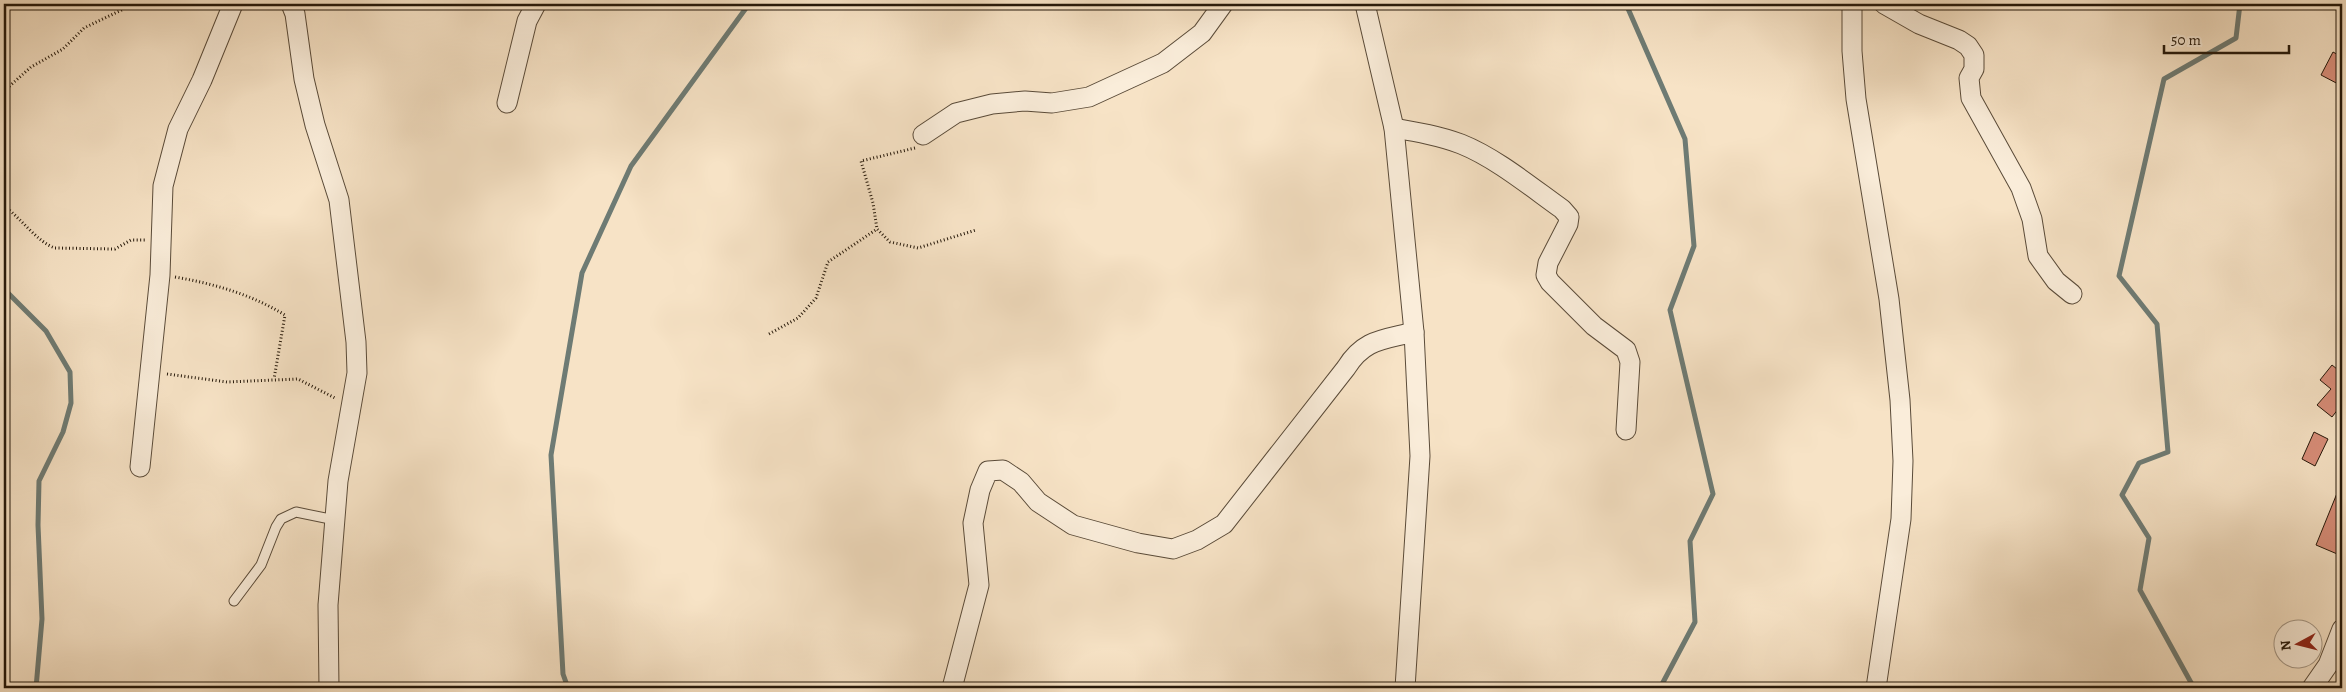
<svg xmlns="http://www.w3.org/2000/svg" width="2346" height="692" viewBox="0 0 2346 692" font-family="Alegreya,serif">
<style>
.lines{fill:none;stroke-linecap:round;stroke-linejoin:round}
.stream{stroke:#6e7b74;stroke-width:5}
.building{fill:#d98e7a;stroke:#25180a}
.lane-casing{stroke:#5a4b39;stroke-width:11}
.street-casing{stroke:#5a4b39;stroke-width:21}
.path{stroke:#25180a;stroke-width:3;stroke-dasharray:1 2.5;stroke-linecap:butt}
.lane{stroke:#faedda;stroke-width:9}
.street{stroke:#faedda;stroke-width:19}
</style>
<rect width="100%" height="100%" fill="#f7e3c6"/>
<filter id="stains"><feTurbulence type="fractalNoise" baseFrequency=".004" numOctaves="4"/><feColorMatrix values="0 0 0 0 .2 0 0 0 0 .09 0 0 0 0 .02 0 0 0 .5 -.17"/></filter>
<radialGradient id="worn" r=".72"><stop offset=".6" stop-color="#630" stop-opacity="0"/><stop offset="1" stop-color="#630" stop-opacity=".3"/></radialGradient>
<g class="lines">
<g class="stream">
<path d="M1626,4L1685,139L1694,246L1670,310L1713,494L1690,541L1695,622L1660,688"/>
<path d="M4,289L46,331L70,372L71,403L63,432L39,481L38,525L42,619L36,688"/>
<path d="M568,688L563,674L551,455L582,273L631,166L749,4"/>
<path d="M2194,688L2140,590L2149,538L2122,495L2139,463L2168,452L2157,324L2119,276L2164,79L2236,38L2240,4"/>
</g>
</g>
<g class="building">
<path d="M2333,52L2342,57V86L2321,75Z"/>
<path d="M2332,365L2342,373V404L2332,417L2317,405L2331,389L2320,380Z"/>
<path d="M2314,432L2328,439L2315,466L2302,459Z"/>
<path d="M2342,481V556L2316,545Z"/>
</g>
<g class="lines">
<defs>
<path id="lane" d="M234,601L261,565L276,527L281,519L296,512L335,520"/>
<g id="street">
<path d="M291,4L295,14L304,79L315,125L339,200L356,342L357,373L338,481L328,605L329,688"/>
<path d="M1365,4L1394,128L1414,332L1420,456L1405,688"/>
<path d="M1852,4V51L1856,99L1889,299L1900,400L1903,461L1901,519L1876,688"/>
<path d="M1884,4L1919,24L1959,40L1968,46L1974,55V69L1969,78L1971,98L2021,188L2032,219L2038,256L2056,281L2072,294"/>
<path d="M507,103L527,21L536,4"/>
<path d="M1394,128C1417,132 1440,136 1461,144C1496,158 1531,187 1562,209L1569,217L1568,224L1548,263L1546,275L1550,282L1594,326L1626,350L1630,362L1626,430"/>
<path d="M923,135L956,113L992,104L1025,101L1052,103L1089,97L1163,63L1202,33L1223,4"/>
<path d="M140,467L160,275L163,186L178,129L202,80L233,4"/>
<path d="M952,688L979,585L973,523L980,490L988,471L1003,470L1021,482L1038,502L1073,525L1138,543L1173,549L1197,540L1224,524L1346,368C1364,339 1383,340 1414,332"/>
<path d="M2312,688L2328,665L2342,629"/>
</g>
</defs>
<use href="#lane" class="lane-casing"/>
<use href="#street" class="street-casing"/>
<g class="path">
<path d="M4,91L31,67L63,49L84,28L134,4"/>
<path d="M915,148L861,161L873,203L877,229L890,242L918,248L976,230"/>
<path d="M4,206C21,218 37,242 55,248L115,249L131,240H145"/>
<path d="M175,277C215,284 250,294 285,315L274,379"/>
<path d="M769,334L798,318L816,298L828,262L877,229"/>
<path d="M167,374L227,382L298,379L335,398"/>
</g>
<use href="#lane" class="lane"/>
<use href="#street" class="street"/>
</g>
<rect width="2346" height="692" fill="none" stroke="#f7e3c6" stroke-width="20"/>
<rect x="5" y="5" width="2336" height="682" fill="none" stroke="#25180a" stroke-width="2.5"/>
<rect x="10" y="10" width="2326" height="672" fill="none" stroke="#25180a"/>
<g transform="translate(2298 644) rotate(263)"><circle r="24" fill="#faedda" stroke="#a59887"/>
<path d="M0-4L9 19L0 12L-9 19Z" fill="#8f2418"/>
<text y="-8" font-size="14" font-weight="bold" text-anchor="middle" fill="#25180a">N</text>
</g>
<path d="M2164 45v8h125v-8" fill="none" stroke="#25180a" stroke-width="2.5"/>
<text x="2171" y="45" font-size="15" fill="#25180a" stroke="#faedda" stroke-width="4" paint-order="stroke">50 m</text>
<rect width="100%" height="100%" filter="url(#stains)"/>
<rect width="100%" height="100%" fill="url(#worn)"/>
</svg>
